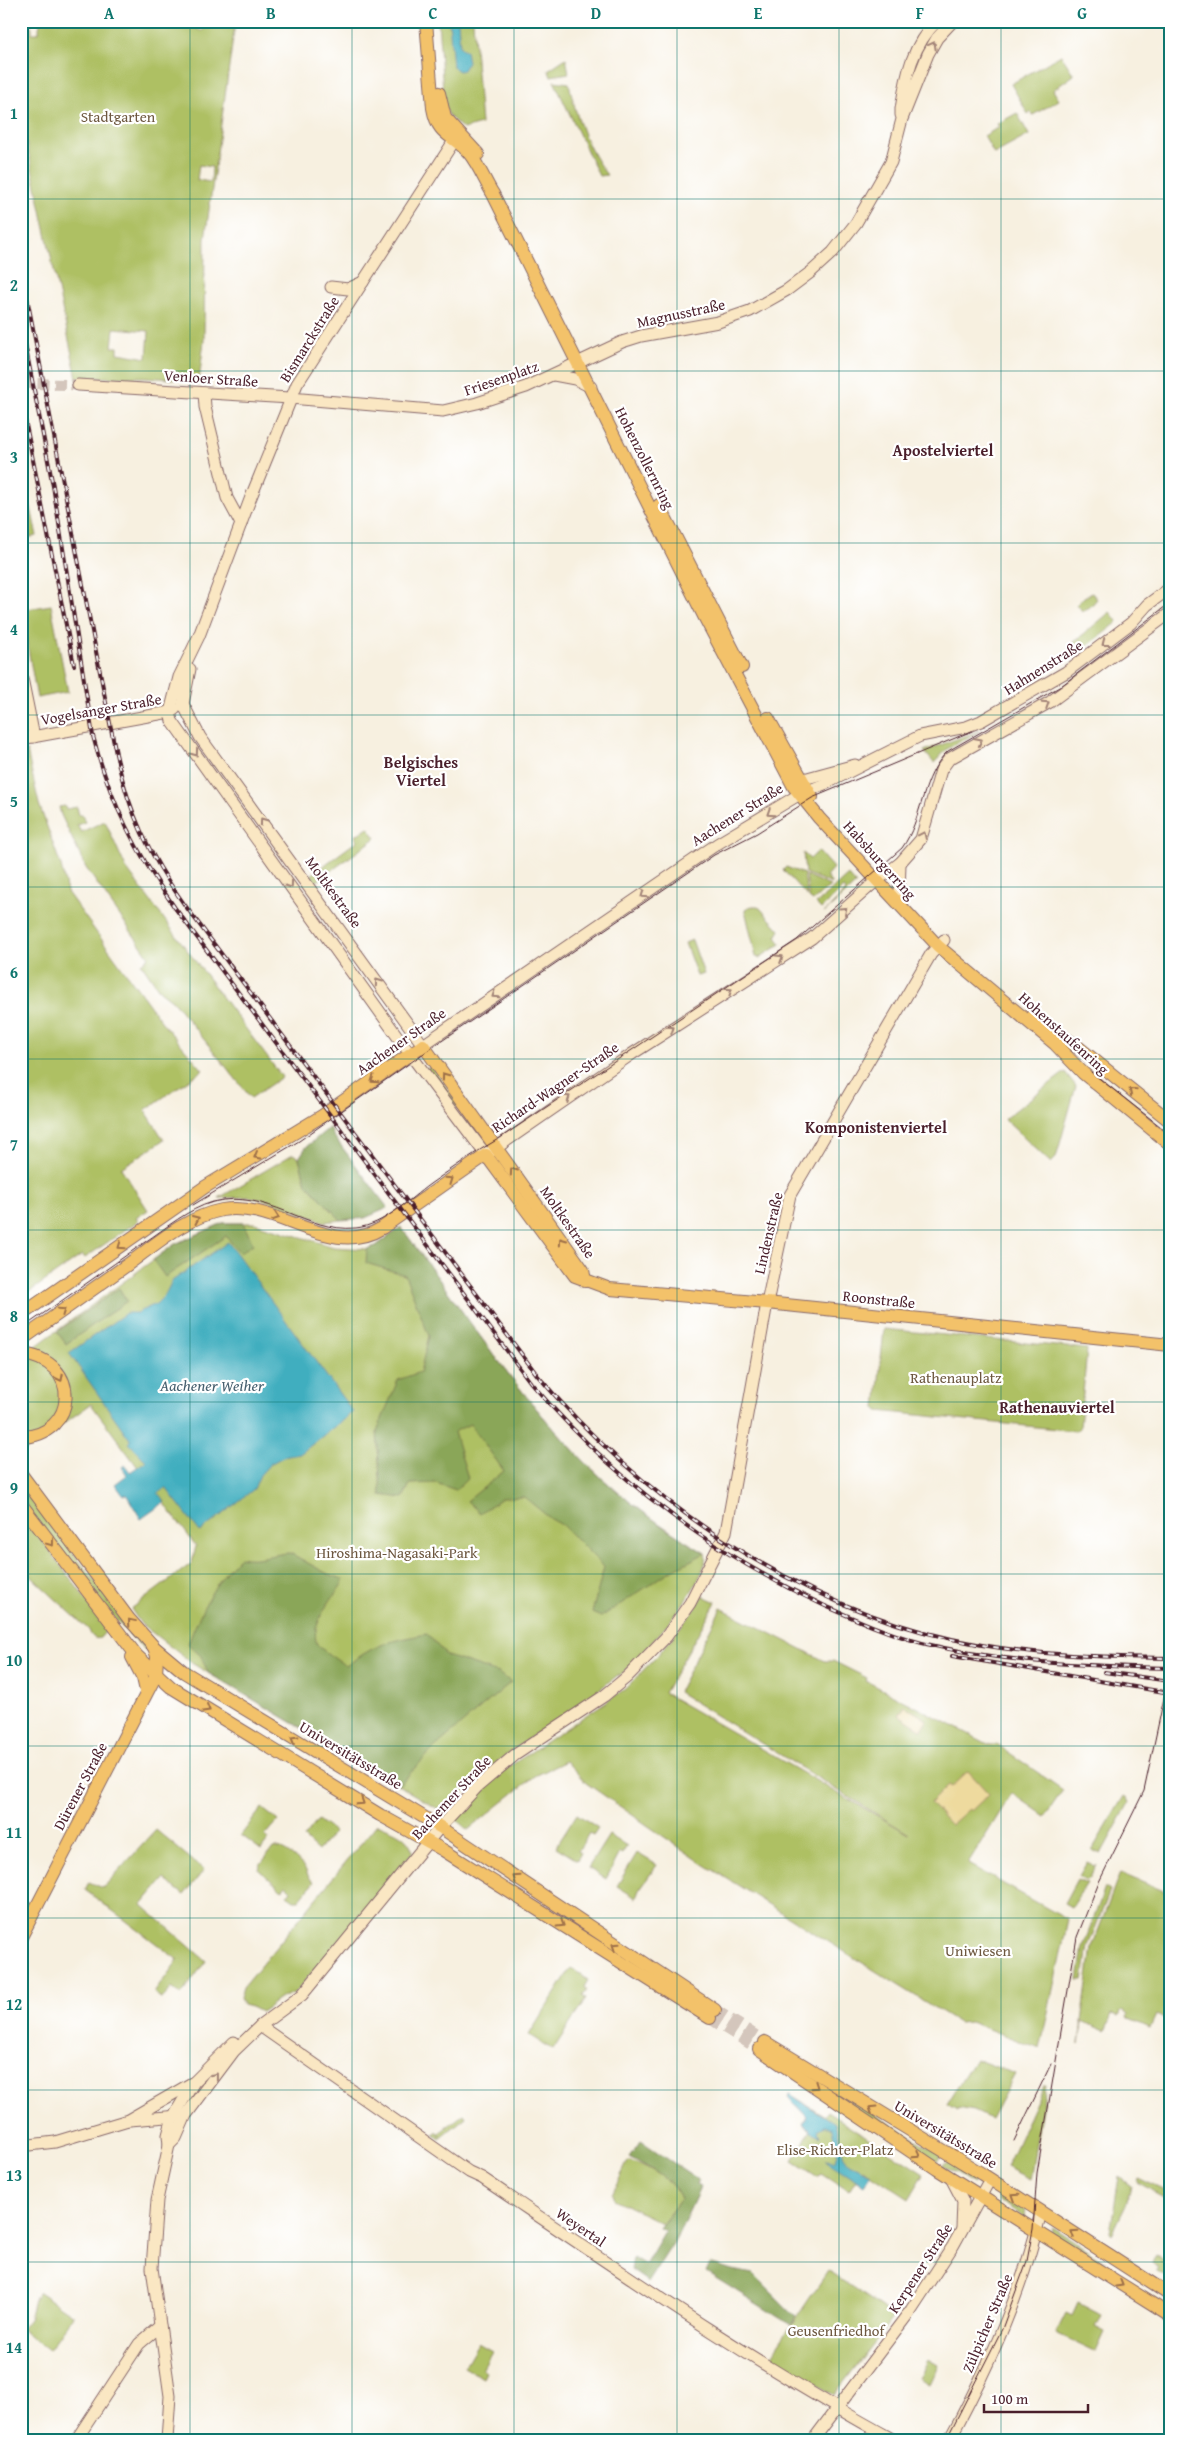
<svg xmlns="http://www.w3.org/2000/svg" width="1191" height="2461" viewBox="0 0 1191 2461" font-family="'Gentium Book Plus',serif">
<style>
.green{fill:#aec063;stroke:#7c7047;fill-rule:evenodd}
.forest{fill:#8aa659;stroke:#6a6242}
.sand{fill:#eeda9e;stroke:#9c7c64}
.water{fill:#41aebf;stroke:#466675}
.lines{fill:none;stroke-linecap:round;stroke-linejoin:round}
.secondary-tunnel{stroke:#d4c6bc;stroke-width:11;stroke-dasharray:11 5.5;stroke-linecap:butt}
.primary-tunnel{stroke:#d4c6bc;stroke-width:12;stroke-dasharray:12 6;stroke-linecap:butt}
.secondary-casing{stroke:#87686a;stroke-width:13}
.primary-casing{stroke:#87686a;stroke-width:14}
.secondary{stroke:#fae7c3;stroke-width:11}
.primary{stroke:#f3c26a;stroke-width:12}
.tram{stroke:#4a1f2b;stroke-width:1}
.rail-casing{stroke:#4a1f2b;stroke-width:4}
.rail{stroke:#fff;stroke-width:2;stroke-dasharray:5.5;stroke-linecap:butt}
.oneway{stroke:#a28377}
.oneway2{stroke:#9e704a}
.grid{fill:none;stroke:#0f766e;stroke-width:1;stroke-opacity:0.55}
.labels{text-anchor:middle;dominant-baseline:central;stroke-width:4.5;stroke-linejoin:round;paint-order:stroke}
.park-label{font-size:15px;fill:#6d573f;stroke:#fff}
.street-label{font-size:15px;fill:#4a1f2b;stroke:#fff}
.neighbourhood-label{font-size:16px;font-weight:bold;fill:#4a1f2b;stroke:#fff}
.water-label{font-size:16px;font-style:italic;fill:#465f6e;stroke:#fff}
.neatline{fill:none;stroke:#0f766e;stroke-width:2}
.grid-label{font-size:16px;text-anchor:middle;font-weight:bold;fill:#0f766e}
</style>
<rect width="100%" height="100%" fill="#fff"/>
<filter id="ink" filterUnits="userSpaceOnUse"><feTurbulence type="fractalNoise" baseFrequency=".02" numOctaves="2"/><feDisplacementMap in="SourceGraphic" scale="10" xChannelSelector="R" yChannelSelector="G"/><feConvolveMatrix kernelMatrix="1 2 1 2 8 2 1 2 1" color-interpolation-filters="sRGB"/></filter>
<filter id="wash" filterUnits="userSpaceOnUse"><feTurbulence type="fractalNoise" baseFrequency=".0096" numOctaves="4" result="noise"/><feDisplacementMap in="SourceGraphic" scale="20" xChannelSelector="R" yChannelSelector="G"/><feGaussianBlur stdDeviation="1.12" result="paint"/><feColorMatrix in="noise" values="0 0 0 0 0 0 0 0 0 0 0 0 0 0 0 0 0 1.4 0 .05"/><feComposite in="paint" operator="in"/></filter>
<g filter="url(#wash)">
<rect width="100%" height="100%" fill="#f7f0e0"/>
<g class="green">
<path d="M21,21H27L32,28V33H38L40,24L38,21H177L202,31L211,21H234L235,24L205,239L204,341L199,381L145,377L77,378L21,117ZM199,165L212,167L211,182L197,180ZM114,328L149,331L147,358L118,353V347H112Z"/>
<path d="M438,21H473L481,124L463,129L449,116L444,105Z"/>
<path d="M1061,55L1074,75L1053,90L1059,100L1033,115L1031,112L1028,114L1011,84Z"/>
<path d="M566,58L569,73L551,76L548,70Z"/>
<path d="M554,81L569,83C576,116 586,148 607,175L599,176Z"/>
<path d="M1017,113L1029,135L994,154L984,136L999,127L997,124Z"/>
<path d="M21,462L37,536L21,539Z"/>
<path d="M1092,593L1097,599L1090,607L1082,611L1077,604L1084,597Z"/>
<path d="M51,605L68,692L37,698L21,610Z"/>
<path d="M1110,612L1118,622L1080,652L1073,643Z"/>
<path d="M981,730L947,749L934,763L924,751Z"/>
<path d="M27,751L39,804L61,866L67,892L164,1025L203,1070L145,1110L164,1140L121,1168L148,1210L136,1218L138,1221L85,1258L82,1255L21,1298V752Z"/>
<path d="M65,806L66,809L77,807L79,815H82L85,822L77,825L81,832L105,821L126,868L282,1077L251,1098L173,1001L160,991L141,963L149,957L86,868L61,815L59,807Z"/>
<path d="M368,827L376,838L316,882L311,875L357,841L355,836Z"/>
<path d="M818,851L833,868L826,876L832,884L805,873L803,853L810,859Z"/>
<path d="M786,867L804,874L807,896L783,870Z"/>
<path d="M806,875L830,886L813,901L809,898Z"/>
<path d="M848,875L856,884L824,913L846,891L843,888L821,909L816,904Z"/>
<path d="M752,906H758L780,930L776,937L781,944L759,958L756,957L745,910Z"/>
<path d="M692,940L704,974L697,976L685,943Z"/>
<path d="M431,1066L481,1137L480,1138L427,1069Z"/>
<path d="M1065,1072L1076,1086L1056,1158L1051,1163L1004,1119Z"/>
<path d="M293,1154L299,1158L306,1183L341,1220L325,1222L268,1201L250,1197L219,1198Z"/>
<path d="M223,1223H255L334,1247L367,1249L376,1246L401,1227C461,1308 517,1395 589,1466C624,1500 663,1528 705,1553C713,1578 640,1658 620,1676L618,1675L596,1692L597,1694C542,1729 488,1762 445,1813L193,1664L141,1624L131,1609L192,1563L196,1546L91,1404L21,1454V1357L175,1244Z"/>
<path d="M884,1329L1087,1349L1080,1427L1076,1431L878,1411L876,1408Z"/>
<path d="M21,1484L149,1652C132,1645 33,1519 22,1499C20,1494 21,1488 21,1484Z"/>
<path d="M21,1513L104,1623L105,1632L100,1638C94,1640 91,1636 89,1630L21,1567Z"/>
<path d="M703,1596L716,1602L664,1693L909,1834L678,1692L721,1608L825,1661H833L867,1678L866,1681L990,1745H998L1063,1790L1045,1816L1012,1793L968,1864L1068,1920L1040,2049L970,2022L959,2023L702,1863L586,1783L566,1761L535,1776L468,1830L455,1819L501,1772L625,1689L657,1656L695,1609Z"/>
<path d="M1124,1796L1127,1798L1129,1803L1101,1854L1092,1850Z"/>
<path d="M262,1808L278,1821L265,1836L269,1839L261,1850L241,1835Z"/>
<path d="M577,1814L598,1828L593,1835L589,1833L578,1851L581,1853L577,1860L556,1847Z"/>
<path d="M318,1820L334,1832L318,1851L304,1838Z"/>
<path d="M377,1824C393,1831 408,1834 413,1852L301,1986L294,1993L281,1998L261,2012L251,2007L243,2005L240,1998L243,1987Z"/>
<path d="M156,1830L204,1870L184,1895L164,1879L142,1905L206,1961L181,1995L172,1988L162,1999L154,1993L178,1960L85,1890L89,1882L103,1888Z"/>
<path d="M609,1835L627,1846L622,1854L620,1853L606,1879L588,1868Z"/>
<path d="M273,1848C283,1846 297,1859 303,1866C308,1872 306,1876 314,1882L299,1900H294L287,1895L291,1890L286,1885L282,1890L259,1870L260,1865Z"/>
<path d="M637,1853L657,1865L639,1890L636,1898L617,1886Z"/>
<path d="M1087,1862L1095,1866L1097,1864L1089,1879L1086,1880L1079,1876Z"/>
<path d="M1120,1873L1170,1894V2021L1156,2015L1150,2028L1127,2018L1128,2015L1122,2010L1119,2017L1112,2015L1105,2031L1082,2021L1079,2044L1092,1947Z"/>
<path d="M1077,1879L1087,1883L1071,1907L1064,1903Z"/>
<path d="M1105,1888L1110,1891L1088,1946L1083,1980H1078L1083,1947Z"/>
<path d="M571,1968L589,1980L585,1987L587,1990L583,1996L586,1999L553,2050L529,2035Z"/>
<path d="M975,2059L1015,2074L991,2119L974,2111L958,2108L957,2110L947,2104Z"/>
<path d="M808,2073L941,2155L937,2162L871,2120Z"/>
<path d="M1044,2085H1046L1030,2179L1006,2167Z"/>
<path d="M790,2094L825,2116L828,2112L924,2174L909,2199L863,2169L849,2191L821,2173L818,2177L793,2161L811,2130L803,2124L807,2117L788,2097Z"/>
<path d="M464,2114L466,2117L440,2138L434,2134L437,2131L441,2136L439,2133Z"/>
<path d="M950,2160L978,2177L974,2184L942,2165Z"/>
<path d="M628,2161C645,2164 675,2181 681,2199L662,2223L614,2199L612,2194Z"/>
<path d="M1119,2177L1131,2186L1126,2205L1112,2234L1110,2232Z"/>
<path d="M1138,2178L1170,2193V2199C1157,2195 1149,2188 1137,2182Z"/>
<path d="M996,2190L1025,2207L1024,2217L999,2201Z"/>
<path d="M1052,2227L1106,2262V2263L1051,2233Z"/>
<path d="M1156,2255L1170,2264V2279L1157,2270L1159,2268L1152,2263Z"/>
<path d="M828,2271L895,2316L834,2395L770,2357Z"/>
<path d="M39,2292L73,2315L49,2350L21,2329L29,2319L34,2299Z"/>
<path d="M1078,2303L1101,2315L1095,2327L1105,2332L1096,2352L1056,2333L1066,2313L1072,2316Z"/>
<path d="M478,2343L492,2351L482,2369L486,2372L483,2378L464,2367Z"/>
<path d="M927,2360L938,2365L929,2384L918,2378Z"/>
</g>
<g class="forest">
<path d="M330,1127L333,1135L388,1208L365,1218L341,1220L306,1183L299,1158L306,1147Z"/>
<path d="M223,1223H243L253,1244L240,1253L226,1236L165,1277L153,1260L175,1244Z"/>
<path d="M401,1227C461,1308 517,1395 589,1466C624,1500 663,1528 705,1553L669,1572L601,1617L592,1613L604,1567L562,1525L551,1519L524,1497L502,1498L480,1513L467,1501L504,1471L470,1424L454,1432L468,1478L456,1490L436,1483L410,1484L403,1498L381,1495L377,1431L398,1380L420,1372L429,1336L405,1275L366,1263L367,1249L376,1246Z"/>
<path d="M119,1288L127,1301L66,1344L57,1332Z"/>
<path d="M290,1553L326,1573L343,1579V1583C333,1597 309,1625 317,1644C320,1649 340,1662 346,1666C377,1643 389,1641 427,1634L447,1656L498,1673L511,1682L435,1747L399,1785L208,1673L201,1656L188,1644C201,1611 214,1581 240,1557C259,1561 270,1554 290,1553Z"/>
<path d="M641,2141L699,2180L697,2184L701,2186L676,2239L648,2282L631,2270L633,2257L645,2265L665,2231L659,2228L681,2199C675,2180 645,2166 629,2157Z"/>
<path d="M710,2263L732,2270L753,2274L796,2317L791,2325L706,2272Z"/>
</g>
<g class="sand">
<path d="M905,1706L927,1720L922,1730L899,1715Z"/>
<path d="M968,1771L989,1794L971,1811L969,1809L951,1825L930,1803L948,1785L951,1787Z"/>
</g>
<g class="water">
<path d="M449,21H458L460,47L466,51L468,62L463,70L459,71L453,67Z"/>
<path d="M228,1242L353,1412L300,1454L283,1457L270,1464L260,1475L254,1489L200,1532L166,1488L158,1493L165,1502L141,1519L126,1494L123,1495L115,1484L127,1475L122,1467L125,1465L130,1472L146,1461L129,1443L131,1441L69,1353L126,1313H136L156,1304L165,1295L172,1281Z"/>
<path d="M790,2094L835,2124L844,2157L849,2164L871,2174L864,2185L825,2160L834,2161L838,2155L832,2129L825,2126L818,2130L820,2136L810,2131L811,2129L803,2124L807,2117L788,2097Z"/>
</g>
</g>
<g filter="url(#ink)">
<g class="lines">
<path class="secondary-tunnel" d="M21,383L78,385"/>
<g class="primary-tunnel">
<path d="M715,2010L765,2042"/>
<path d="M710,2018L759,2049"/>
</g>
<defs>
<g id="secondary">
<path d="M901,115V109C906,76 912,45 937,21"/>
<path d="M456,132L454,141L297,384L251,497L199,636L179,677L170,712L172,721L410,1054L486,1155L632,1054L812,938L876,881L900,863L921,839L941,770L949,759L1050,702L1170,613"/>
<path d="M331,287L348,289L363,282"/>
<path d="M554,375L575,379L591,387"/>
<path d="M78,385L290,398L443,411L477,403L526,387L622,342L641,336L718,322L750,311L787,290L811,272L833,252L856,223L891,162L902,119L928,54L937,38L953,21"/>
<path d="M204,393L205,407L227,498L241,524"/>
<path d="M21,673L34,737"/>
<path d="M183,704L200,737L423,1045L717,844L800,794L827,783L920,736L966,727L981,721L1066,672L1131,623L1147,605L1170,588"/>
<path d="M183,704L190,669"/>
<path d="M21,739L170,712L175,709"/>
<path d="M800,780L855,765"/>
<path d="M899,896L900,863"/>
<path d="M260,2026L469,2172L482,2178C617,2269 751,2362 894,2440"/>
<path d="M130,2120L179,2116"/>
<path d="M169,2145L176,2138L186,2115L234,2051L260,2026L302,1995L440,1827L477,1787L515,1755L604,1696L627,1677L666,1637L690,1603L726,1532L767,1303L790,1195L931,954L944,940"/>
<path d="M21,2146L55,2142L128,2120L192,2083"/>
<path d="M951,2178L963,2201L962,2228"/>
<path d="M76,2440L139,2344L160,2326"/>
<path d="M167,2440L170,2396L152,2268L157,2200L169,2145L168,2135L173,2117L194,2082L234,2042"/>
<path d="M813,2440L911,2310L953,2246L990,2179"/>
<path d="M949,2440C989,2367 1022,2293 1041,2212"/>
</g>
<g id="primary">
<path d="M426,21L433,108C438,137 453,134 469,153C478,164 485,181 493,194L704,616L794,787L819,818L938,946L1055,1044L1083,1073L1170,1144"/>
<path d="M439,93L445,118L478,154"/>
<path d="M659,505L742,667"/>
<path d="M768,718L812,797"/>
<path d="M1033,1016L1078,1047L1170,1121"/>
<path d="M21,1315L205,1187L322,1116L423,1045L583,1270L585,1281"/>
<path d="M21,1340C56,1315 92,1290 127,1265C156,1244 186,1217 222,1210C277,1200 330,1260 382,1228L486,1155L575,1276L610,1289L767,1303L1170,1345"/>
<path d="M21,1354C83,1360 78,1436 21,1437"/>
<path d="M21,1474L129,1619L154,1647L184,1672L440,1827L715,2010"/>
<path d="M21,1504L137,1656L171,1687L380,1815L443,1850L710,2018"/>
<path d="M132,1657L143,1678L146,1691"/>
<path d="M21,1937L156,1675L157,1656L154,1647"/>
<path d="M765,2042L982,2174L1170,2295"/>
<path d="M759,2049L937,2169L1170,2315"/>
</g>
</defs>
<use href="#secondary" class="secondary-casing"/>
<use href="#primary" class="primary-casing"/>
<use href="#secondary" class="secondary"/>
<use href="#primary" class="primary"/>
<g class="tram">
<path d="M1091,1072L1170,1134"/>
<path d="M193,1205L299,1141L427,1051L714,855L757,833L812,798L972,731"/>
<path d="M21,1329C63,1300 104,1271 145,1242C166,1228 188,1209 213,1202C268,1188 306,1233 356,1228C384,1225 408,1200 430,1184C453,1168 475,1152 500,1138L797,940L902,848C923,819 921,776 948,751L1061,686L1170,603"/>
<path d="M1014,2141L1051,2064"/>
<path d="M946,2440L1002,2329L1027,2261L1033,2229L1037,2173L1077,1937L1098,1884L1144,1791L1170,1670"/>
</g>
<defs>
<g id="rail">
<path d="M21,247L26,273"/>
<path d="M21,267L116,754C129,813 149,855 184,904L538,1376C649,1507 810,1616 982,1645C1044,1656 1107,1657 1170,1658"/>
<path d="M21,324L53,486L93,736C110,802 136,852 175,908L531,1383C612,1478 710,1552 823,1605C855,1619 888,1634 922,1643C1003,1663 1086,1666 1170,1668"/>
<path d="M21,400L74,665"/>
<path d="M952,1656L1170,1693"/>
<path d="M1104,1672L1170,1681"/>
</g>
</defs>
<use href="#rail" class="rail-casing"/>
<use href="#rail" class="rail"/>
</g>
<defs><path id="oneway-chevron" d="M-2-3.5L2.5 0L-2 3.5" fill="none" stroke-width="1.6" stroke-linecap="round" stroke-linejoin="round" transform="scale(1.25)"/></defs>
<g class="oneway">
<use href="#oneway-chevron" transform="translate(933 45) rotate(-61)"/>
<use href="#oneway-chevron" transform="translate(1105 643) rotate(142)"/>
<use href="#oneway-chevron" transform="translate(1046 704) rotate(-33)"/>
<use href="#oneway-chevron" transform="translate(979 741) rotate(-28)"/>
<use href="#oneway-chevron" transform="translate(195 753) rotate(54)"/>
<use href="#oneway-chevron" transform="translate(770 813) rotate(147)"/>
<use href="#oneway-chevron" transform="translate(263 821) rotate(-126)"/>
<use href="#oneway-chevron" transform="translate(923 835) rotate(-65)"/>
<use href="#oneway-chevron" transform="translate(290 885) rotate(54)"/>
<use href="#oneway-chevron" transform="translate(644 895) rotate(145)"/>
<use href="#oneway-chevron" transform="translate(844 910) rotate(-42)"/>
<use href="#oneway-chevron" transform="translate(780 958) rotate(-32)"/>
<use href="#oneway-chevron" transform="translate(378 982) rotate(-125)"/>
<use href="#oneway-chevron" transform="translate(729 991) rotate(-33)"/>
<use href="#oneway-chevron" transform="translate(495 995) rotate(146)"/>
<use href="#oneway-chevron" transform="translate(671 1029) rotate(-33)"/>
<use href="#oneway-chevron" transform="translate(567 1098) rotate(-34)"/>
<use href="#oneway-chevron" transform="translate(215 2076) rotate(-52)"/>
</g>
<g class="oneway2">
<use href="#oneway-chevron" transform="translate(445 1076) rotate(-126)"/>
<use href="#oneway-chevron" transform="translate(374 1080) rotate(145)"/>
<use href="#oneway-chevron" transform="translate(1132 1091) rotate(-141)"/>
<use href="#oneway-chevron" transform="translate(257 1156) rotate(150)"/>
<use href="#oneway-chevron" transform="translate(513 1171) rotate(-125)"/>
<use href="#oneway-chevron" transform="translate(450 1180) rotate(-35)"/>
<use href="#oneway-chevron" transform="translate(276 1217) rotate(19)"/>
<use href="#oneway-chevron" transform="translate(196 1219) rotate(-24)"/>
<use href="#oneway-chevron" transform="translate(562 1241) rotate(-125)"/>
<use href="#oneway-chevron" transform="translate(121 1246) rotate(145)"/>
<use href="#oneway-chevron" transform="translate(62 1311) rotate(-35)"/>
<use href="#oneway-chevron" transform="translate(60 1378) rotate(63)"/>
<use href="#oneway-chevron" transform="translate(51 1543) rotate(53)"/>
<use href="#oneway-chevron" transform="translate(131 1622) rotate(-130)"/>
<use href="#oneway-chevron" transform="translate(207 1709) rotate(30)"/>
<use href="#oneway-chevron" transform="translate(294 1739) rotate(-149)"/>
<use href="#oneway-chevron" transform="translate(361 1802) rotate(33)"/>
<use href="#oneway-chevron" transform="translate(516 1878) rotate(-146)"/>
<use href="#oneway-chevron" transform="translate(561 1924) rotate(32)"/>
<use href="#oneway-chevron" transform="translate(615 1946) rotate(-146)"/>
<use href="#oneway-chevron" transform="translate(815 2086) rotate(34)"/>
<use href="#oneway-chevron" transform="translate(872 2109) rotate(-148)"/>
<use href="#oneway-chevron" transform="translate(917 2155) rotate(34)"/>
<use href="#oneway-chevron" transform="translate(1015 2196) rotate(-147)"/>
<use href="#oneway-chevron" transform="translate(1074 2233) rotate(-147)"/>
<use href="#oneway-chevron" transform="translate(1120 2284) rotate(31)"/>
</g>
</g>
<path class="grid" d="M190,21V2440M352,21V2440M514,21V2440M677,21V2440M839,21V2440M1001,21V2440M21,199H1170M21,371H1170M21,543H1170M21,715H1170M21,887H1170M21,1059H1170M21,1230H1170M21,1402H1170M21,1574H1170M21,1746H1170M21,1918H1170M21,2090H1170M21,2262H1170"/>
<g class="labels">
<g class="park-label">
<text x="118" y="116">Stadtgarten</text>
<text x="956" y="1377">Rathenauplatz</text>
<text x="397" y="1552">Hiroshima-Nagasaki-Park</text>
<text x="978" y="1950">Uniwiesen</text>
<text x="835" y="2149">Elise-Richter-Platz</text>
<text x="836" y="2330">Geusenfriedhof</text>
</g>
<g class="street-label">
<text transform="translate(681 313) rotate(-12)">Magnusstraße</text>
<text transform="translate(309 339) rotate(-58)">Bismarckstraße</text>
<text transform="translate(211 378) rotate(4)">Venloer Straße</text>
<text transform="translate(501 378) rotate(-19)">Friesenplatz</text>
<text transform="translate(645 458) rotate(63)">Hohenzollernring</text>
<text transform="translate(1043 667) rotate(-32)">Hahnenstraße</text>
<text transform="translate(101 709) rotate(-10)">Vogelsanger Straße</text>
<text transform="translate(737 814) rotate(-32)">Aachener Straße</text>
<text transform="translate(880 860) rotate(48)">Habsburgerring</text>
<text transform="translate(334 892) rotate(54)">Moltkestraße</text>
<text transform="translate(1064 1033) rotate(42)">Hohenstaufenring</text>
<text transform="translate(401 1041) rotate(-35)">Aachener Straße</text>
<text transform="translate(555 1087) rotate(-34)">Richard-Wagner-Straße</text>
<text transform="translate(568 1222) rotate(55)">Moltkestraße</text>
<text transform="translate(768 1233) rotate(-77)">Lindenstraße</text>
<text transform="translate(879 1299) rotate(6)">Roonstraße</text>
<text transform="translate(351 1755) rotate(31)">Universitätsstraße</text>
<text transform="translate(80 1786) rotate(-62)">Dürener Straße</text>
<text transform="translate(451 1797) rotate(-47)">Bachemer Straße</text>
<text transform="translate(946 2134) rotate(31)">Universitätsstraße</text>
<text transform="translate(581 2227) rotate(34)">Weyertal</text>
<text transform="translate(920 2268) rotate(-57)">Kerpener Straße</text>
<text transform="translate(987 2323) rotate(-67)">Zülpicher Straße</text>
</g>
<g class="neighbourhood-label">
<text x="943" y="450">Apostelviertel</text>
<text x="421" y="762">Belgisches<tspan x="421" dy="18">Viertel</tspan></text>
<text x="876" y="1127">Komponistenviertel</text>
<text x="1057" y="1407">Rathenauviertel</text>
</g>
<g class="water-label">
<text x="212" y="1385">Aachener Weiher</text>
</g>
</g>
<rect width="1191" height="2461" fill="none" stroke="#fff" stroke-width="55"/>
<path d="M984 2404v8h104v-8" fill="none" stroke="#4a1f2b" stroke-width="2.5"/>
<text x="991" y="2404" font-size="15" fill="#4a1f2b" stroke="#ffffff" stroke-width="4" paint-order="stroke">100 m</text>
<rect x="28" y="28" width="1136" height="2406" class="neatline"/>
<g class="grid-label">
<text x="109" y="19">A</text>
<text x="271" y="19">B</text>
<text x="433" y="19">C</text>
<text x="596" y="19">D</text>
<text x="758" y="19">E</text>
<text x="920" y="19">F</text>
<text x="1082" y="19">G</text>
<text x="14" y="119">1</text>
<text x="14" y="291">2</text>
<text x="14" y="463">3</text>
<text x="14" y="635">4</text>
<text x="14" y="807">5</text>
<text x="14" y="978">6</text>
<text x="14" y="1150">7</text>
<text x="14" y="1322">8</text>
<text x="14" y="1494">9</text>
<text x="14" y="1666">10</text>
<text x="14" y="1838">11</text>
<text x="14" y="2010">12</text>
<text x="14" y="2181">13</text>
<text x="14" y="2353">14</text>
</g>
</svg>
